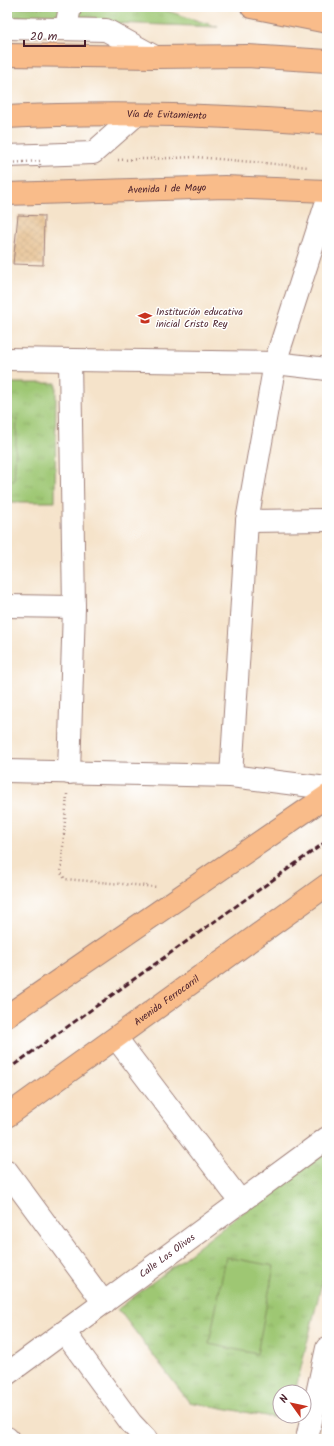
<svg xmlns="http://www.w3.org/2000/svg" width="334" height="1446" viewBox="0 0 334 1446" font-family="Kalam,sans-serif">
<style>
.grass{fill:url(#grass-tufts);stroke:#74734f}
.pitch{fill:#9ec773;stroke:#74734f}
.building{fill:url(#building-cross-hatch)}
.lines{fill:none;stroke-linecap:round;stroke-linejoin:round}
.minor-casing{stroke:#a0817a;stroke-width:24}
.major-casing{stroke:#a0817a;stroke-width:24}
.highway-casing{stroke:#a0817a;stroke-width:24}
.path{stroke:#a0817a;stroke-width:2.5;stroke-dasharray:1 3;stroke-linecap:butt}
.minor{stroke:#fff;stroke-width:22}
.major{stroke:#f9bc8a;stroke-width:22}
.highway{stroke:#f9bc8a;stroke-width:22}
.rail{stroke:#4a1f2b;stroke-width:3;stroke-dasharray:6 3;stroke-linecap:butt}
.path-bridge{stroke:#a0817a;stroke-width:2.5;stroke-dasharray:1 3;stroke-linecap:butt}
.labels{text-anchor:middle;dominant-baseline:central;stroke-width:3;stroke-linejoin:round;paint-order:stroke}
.street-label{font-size:10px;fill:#4a1f2b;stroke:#fff}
.poi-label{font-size:10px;fill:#4a1f2b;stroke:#fff;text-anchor:start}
</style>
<defs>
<pattern id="grass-tufts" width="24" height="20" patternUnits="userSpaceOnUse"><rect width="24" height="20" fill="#9ec773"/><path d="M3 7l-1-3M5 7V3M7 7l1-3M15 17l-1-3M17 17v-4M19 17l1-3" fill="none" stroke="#8aaa64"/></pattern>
<pattern id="building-cross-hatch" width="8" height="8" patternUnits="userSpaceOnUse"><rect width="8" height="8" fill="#e4bb87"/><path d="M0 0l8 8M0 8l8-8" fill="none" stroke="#c5a075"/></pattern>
</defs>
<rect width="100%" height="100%" fill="#fff"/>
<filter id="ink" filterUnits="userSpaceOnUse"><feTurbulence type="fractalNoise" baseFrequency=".025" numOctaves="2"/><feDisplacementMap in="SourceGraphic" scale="8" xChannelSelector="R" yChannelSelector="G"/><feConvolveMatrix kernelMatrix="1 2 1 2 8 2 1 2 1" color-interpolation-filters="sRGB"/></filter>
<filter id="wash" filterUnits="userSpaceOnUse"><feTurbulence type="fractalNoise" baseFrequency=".012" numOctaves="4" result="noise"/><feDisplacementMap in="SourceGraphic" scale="16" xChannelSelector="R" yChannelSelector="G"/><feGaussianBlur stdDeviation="0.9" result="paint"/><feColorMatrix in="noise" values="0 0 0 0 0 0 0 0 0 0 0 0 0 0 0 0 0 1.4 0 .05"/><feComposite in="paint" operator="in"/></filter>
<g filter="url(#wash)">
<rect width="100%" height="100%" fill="#f5e3ca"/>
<g class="grass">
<path d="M7,7H155L218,27L7,19Z"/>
<path d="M7,383H56L55,502H7Z"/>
<path d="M321,1152L327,1155V1262L295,1392H280V1416H289L288,1420L189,1402L118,1309Z"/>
</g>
<g class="pitch">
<path d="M7,418L17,419L14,481L7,480Z"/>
<path d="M226,1257L274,1266L257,1354L209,1344Z"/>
</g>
<g id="blocks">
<path class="building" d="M18,215L44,216L43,265L13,264Z"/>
</g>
</g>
<g filter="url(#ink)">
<use href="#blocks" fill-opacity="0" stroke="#a0817a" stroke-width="1"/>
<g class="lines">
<defs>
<g id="minor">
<path d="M7,28L106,30L155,57"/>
<path d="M66,28L70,7"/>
<path d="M7,156L93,153L136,115"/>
<path d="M7,359L275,363L327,369"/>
<path d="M247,521L327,520"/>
<path d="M7,606L74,607"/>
<path d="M7,771L231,776L327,788"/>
<path d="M69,773L74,607L70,360"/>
<path d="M231,776L247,521L275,363L327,201"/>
<path d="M116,1038L241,1202"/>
<path d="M7,1171L104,1303"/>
<path d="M65,1333L131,1423L146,1439"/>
<path id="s1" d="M7,1374L327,1138"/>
<path d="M7,1438L8,1439"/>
<path d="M307,1439L327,1348"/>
</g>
<g id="major">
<path id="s2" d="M7,194L225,187L327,191"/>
<path d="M7,1016L327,796"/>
<path id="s3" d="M7,1116L327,885"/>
</g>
<g id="highway">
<path d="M252,7L327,22"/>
<path d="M7,55L155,57L247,56L327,61"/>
<path id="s4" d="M7,117C113,111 221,115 327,123"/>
</g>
</defs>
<use href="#minor" class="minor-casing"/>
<use href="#major" class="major-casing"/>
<use href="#highway" class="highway-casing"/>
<g class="path">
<path d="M118,160L196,157L309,167"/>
<path d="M67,794L61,873L65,879L157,887"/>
</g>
<use href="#minor" class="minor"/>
<use href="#major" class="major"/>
<use href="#highway" class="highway"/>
<path class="rail" d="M7,1070L327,841"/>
<g class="path-bridge">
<path d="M37,10L52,9V7"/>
<path d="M7,163L40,161V169"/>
</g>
</g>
</g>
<defs>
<symbol id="school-bare" viewBox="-9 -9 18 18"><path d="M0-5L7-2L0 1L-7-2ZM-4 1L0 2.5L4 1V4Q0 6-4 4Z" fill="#c8321e" stroke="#fff" stroke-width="2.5" paint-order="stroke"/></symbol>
</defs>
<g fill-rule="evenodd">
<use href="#school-bare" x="135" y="308" width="20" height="20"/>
</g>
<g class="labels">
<g class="street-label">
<text stroke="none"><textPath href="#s4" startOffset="160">Vía de Evitamiento</textPath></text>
<text stroke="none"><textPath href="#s2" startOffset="160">Avenida 1 de Mayo</textPath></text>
<text stroke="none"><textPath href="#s3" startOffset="197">Avenida Ferrocarril</textPath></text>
<text stroke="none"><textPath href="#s1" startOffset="199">Calle Los Olivos</textPath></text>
</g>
<g class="poi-label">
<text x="156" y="312">Institución educativa<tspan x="156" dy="12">inicial Cristo Rey</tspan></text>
</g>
</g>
<rect width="334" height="1446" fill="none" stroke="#fff" stroke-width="24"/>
<g transform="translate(292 1404) rotate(303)"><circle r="19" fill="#ffffff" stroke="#b7a5aa"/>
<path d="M0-3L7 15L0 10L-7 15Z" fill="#c8321e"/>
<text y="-6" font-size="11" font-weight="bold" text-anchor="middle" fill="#4a1f2b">N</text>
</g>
<path d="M24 40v6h61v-6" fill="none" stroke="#4a1f2b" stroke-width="2"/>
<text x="30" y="40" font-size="12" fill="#4a1f2b" stroke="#ffffff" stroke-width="3" paint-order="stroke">20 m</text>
</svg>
